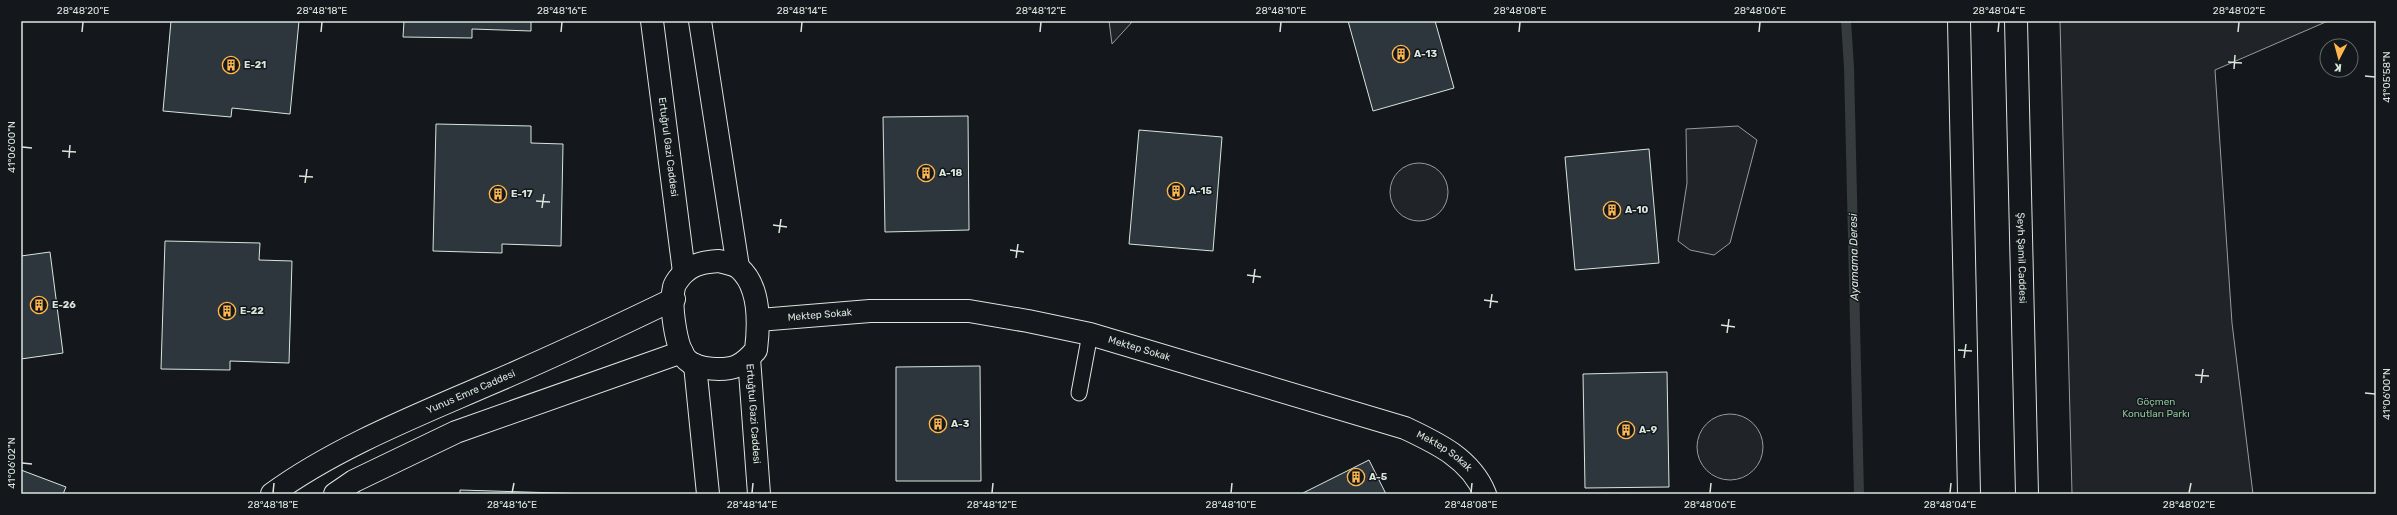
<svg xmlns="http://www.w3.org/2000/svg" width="2397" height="515" viewBox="0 0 2397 515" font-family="Rubik,sans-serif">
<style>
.green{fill:#202428;stroke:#939e99}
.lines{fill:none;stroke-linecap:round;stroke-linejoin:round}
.stream{stroke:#363b3e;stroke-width:10}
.building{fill:#2c363c;stroke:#d8e6dc}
.lane-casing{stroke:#d8e6dc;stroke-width:17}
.secondary-casing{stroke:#d8e6dc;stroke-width:24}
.primary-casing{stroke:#d8e6dc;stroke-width:24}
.lane{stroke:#14181c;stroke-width:15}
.secondary{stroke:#14181c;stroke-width:22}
.primary{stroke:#14181c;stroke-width:22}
.ticks{fill:none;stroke:#d8e6dc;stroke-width:1.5}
.labels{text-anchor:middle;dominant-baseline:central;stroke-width:3;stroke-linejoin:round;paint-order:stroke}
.poi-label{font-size:10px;font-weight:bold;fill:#d8e6dc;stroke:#14181c;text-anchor:start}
.street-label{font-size:10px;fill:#d8e6dc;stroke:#14181c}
.park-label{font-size:10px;fill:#8ac095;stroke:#14181c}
.water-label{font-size:11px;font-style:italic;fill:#d8e6dc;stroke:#14181c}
.neatline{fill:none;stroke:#d8e6dc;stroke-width:1.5}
.ticks-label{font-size:10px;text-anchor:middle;fill:#d8e6dc}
</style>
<rect width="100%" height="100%" fill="#14181c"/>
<g class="green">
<path d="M1109,21H1133L1112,44Z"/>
<path d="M2060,21H2328L2215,70L2232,323L2253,494H2072Z"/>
<path d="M1738,126L1757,140L1730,243L1714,255L1690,250L1678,241L1687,183L1686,129Z"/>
<circle cx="1419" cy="192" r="29"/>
<circle cx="1730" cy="447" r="33"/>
</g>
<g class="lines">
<path class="stream" d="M1846,21L1849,67L1859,494"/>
</g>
<g class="building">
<path d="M171,21H299L290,114L232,108L231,117L163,111Z"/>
<path d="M404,21H531V31L472,29V38L403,37Z"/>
<path d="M1348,21H1435L1454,88L1373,111Z"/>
<path d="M968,116L969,230L885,232L883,117Z"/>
<path d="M436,124L531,126V143L563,144L561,246L502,244V253L433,251Z"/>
<path d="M1139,130L1222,137L1213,251L1129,244Z"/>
<path d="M1649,149L1659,263L1575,270L1565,157Z"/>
<path d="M165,241L260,243L259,260L292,261L289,363L230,361V370L161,369Z"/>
<path d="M50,252L63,353L21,359V256Z"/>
<path d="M980,366L981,481H896V367Z"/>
<path d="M1667,372L1669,487L1585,488L1583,374Z"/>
<path d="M1369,460L1386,494H1301Z"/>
<path d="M21,470L66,487L63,494H21Z"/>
<path d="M460,490L590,494H460Z"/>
</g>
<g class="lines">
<defs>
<path id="lane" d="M1079,393L1090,334"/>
<g id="secondary">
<path id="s1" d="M652,21L684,272"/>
<path d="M700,21L738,267"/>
<path d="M719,261C725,263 734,264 739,268C761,287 759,325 756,350C751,356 744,363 737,366C725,371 697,370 687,360C675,348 670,303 674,287C675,283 681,275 685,272C694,263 707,262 719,261Z"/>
<path id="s2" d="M759,320L870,311H969L1028,321L1090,334L1405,428C1437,443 1471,459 1485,494"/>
<path id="s3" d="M749,358L759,494"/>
<path d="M695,365L708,494"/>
<path id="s4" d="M272,494C335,448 416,416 487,385C550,358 612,329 674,299"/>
<path d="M335,494L354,481L456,432L682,352"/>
</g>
<g id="primary">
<path d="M1959,21L1969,494"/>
<path id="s5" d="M2016,21L2027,494"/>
</g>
</defs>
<use href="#lane" class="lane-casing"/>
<use href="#secondary" class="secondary-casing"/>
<use href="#primary" class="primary-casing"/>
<use href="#lane" class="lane"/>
<use href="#secondary" class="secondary"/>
<use href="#primary" class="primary"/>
</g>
<path class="ticks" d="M82,32L83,22M321,32L322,22M561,32L562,22M801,32L802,22M1040,32L1041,22M1280,32L1281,22M1519,32L1520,22M1759,32L1760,22M1998,32L1999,22M2238,32L2239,22M2228,62L2242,63M2234,69L2235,55M2365,76L2375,77M22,147L32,148M62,151L76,152M69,158L70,145M299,176L313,177M305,183L307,169M536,201L550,202M542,208L544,194M773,225L787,227M779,233L781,219M1010,250L1024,252M1016,258L1018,244M1247,275L1261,277M1253,283L1255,269M1484,300L1498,302M1490,308L1492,294M1721,325L1735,327M1727,333L1729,319M1958,350L1972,351M1964,358L1966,344M2195,375L2209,376M2201,383L2203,369M2365,393L2375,394M22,463L32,464M273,493L274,483M512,493L514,483M752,493L753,483M992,493L993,483M1231,493L1232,483M1471,493L1472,483M1710,493L1711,483M1950,493L1951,483M2189,493L2191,483"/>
<defs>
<symbol id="building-ring" viewBox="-11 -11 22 22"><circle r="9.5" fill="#14181c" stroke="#ffb74d" stroke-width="1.5"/><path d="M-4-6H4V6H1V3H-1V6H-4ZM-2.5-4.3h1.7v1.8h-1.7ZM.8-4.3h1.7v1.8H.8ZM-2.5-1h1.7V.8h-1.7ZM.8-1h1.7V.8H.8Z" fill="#ffb74d"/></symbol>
</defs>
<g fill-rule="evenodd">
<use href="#building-ring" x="1391" y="44" width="20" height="20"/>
<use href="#building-ring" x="221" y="55" width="20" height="20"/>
<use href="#building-ring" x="916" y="163" width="20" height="20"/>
<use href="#building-ring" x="1166" y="181" width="20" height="20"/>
<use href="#building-ring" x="488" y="184" width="20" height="20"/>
<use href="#building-ring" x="1602" y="200" width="20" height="20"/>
<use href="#building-ring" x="29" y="295" width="20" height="20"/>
<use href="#building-ring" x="217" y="301" width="20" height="20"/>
<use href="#building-ring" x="928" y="414" width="20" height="20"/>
<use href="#building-ring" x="1616" y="420" width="20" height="20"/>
<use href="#building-ring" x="1346" y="467" width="20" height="20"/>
</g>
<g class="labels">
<g class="poi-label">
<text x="1414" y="54">A-13</text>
<text x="244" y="65">E-21</text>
<text x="939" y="173">A-18</text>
<text x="1189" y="191">A-15</text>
<text x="511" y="194">E-17</text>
<text x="1625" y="210">A-10</text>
<text x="52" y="305">E-26</text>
<text x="240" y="311">E-22</text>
<text x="951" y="424">A-3</text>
<text x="1639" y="430">A-9</text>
<text x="1369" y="477">A-5</text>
</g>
<g class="street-label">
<text stroke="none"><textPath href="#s1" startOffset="127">Ertuğrul Gazi Caddesi</textPath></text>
<text stroke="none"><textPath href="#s5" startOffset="237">Şeyh Şamil Caddesi</textPath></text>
<text stroke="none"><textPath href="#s2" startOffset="61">Mektep Sokak</textPath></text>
<text stroke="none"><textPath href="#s2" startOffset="385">Mektep Sokak</textPath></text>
<text stroke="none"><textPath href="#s4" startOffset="224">Yunus Emre Caddesi</textPath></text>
<text stroke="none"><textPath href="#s3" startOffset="56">Ertuğtul Gazi Caddesi</textPath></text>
<text stroke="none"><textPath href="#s2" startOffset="708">Mektep Sokak</textPath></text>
</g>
<g class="park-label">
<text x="2156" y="402">Göçmen<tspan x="2156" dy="12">Konutları Parkı</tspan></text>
</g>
<g class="water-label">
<text transform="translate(1854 257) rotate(-91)">Ayamama Deresi</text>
</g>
</g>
<rect width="2397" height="515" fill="none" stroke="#14181c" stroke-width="44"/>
<g transform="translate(2339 58) rotate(186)"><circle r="19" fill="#14181c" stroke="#626a69"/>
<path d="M0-3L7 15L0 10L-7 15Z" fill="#ffb74d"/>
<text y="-6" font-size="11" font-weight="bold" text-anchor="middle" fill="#d8e6dc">K</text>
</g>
<rect x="22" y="22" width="2353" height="471" class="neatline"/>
<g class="ticks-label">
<text x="83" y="14">28°48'20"E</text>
<text x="322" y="14">28°48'18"E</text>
<text x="562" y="14">28°48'16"E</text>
<text x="802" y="14">28°48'14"E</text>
<text x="1041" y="14">28°48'12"E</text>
<text x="1281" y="14">28°48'10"E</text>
<text x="1520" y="14">28°48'08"E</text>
<text x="1760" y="14">28°48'06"E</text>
<text x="1999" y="14">28°48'04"E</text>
<text x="2239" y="14">28°48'02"E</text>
<text transform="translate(2386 77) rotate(-90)" y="4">41°05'58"N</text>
<text transform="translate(11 147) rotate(-90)" y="4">41°06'00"N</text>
<text transform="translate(2386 394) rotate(-90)" y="4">41°06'00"N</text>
<text transform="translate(11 463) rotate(-90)" y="4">41°06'02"N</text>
<text x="273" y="508">28°48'18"E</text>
<text x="512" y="508">28°48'16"E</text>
<text x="752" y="508">28°48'14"E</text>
<text x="992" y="508">28°48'12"E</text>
<text x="1231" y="508">28°48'10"E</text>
<text x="1471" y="508">28°48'08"E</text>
<text x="1710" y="508">28°48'06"E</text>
<text x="1950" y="508">28°48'04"E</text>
<text x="2189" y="508">28°48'02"E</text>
</g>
</svg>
